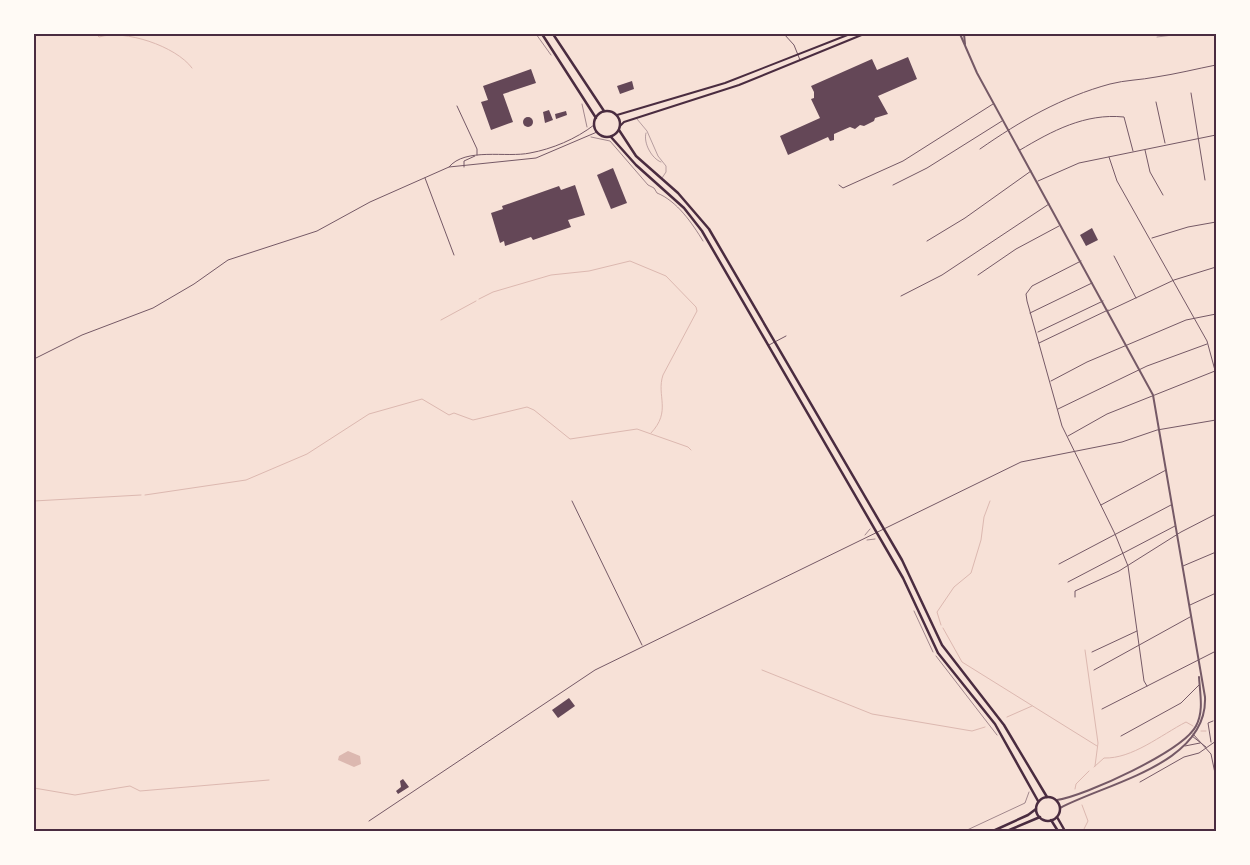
<svg xmlns="http://www.w3.org/2000/svg" width="1250" height="865" viewBox="0 0 1250 865" font-family="'Nunito Sans',sans-serif">
<style>
.water{fill:#dcb8b0}
.lines{fill:none;stroke-linecap:round;stroke-linejoin:round}
.stream{stroke:#dcb8b0;stroke-width:1}
.building{fill:#644757}
.path{stroke:#4a2c40;stroke-width:0.5}
.service{stroke:#755966;stroke-width:0.5}
.minor{stroke:#755966;stroke-width:1}
.tertiary{stroke:#755966;stroke-width:2}
.secondary{stroke:#4a2c40;stroke-width:2}
.primary{stroke:#4a2c40;stroke-width:2.5}
.neatline{fill:none;stroke:#4a2c40;stroke-width:2}
</style>
<rect width="100%" height="100%" fill="#f7e1d7"/>
<path class="water" d="M348,751L360,756L361,764L354,767L338,760L339,756Z"/>
<g class="lines">
<g class="stream">
<path d="M71,34H78"/>
<path d="M96,34L99,37C124,29 176,46 192,68"/>
<path d="M479,299L493,292L551,275L589,271L630,261L666,276L696,307L697,311L663,375C656,396 672,411 651,433"/>
<path d="M441,320L476,301"/>
<path d="M145,495L246,480L307,454L369,414L422,399L449,415L454,413L473,420L527,407L534,410L570,439L637,429L688,447L691,450"/>
<path d="M34,501L141,495"/>
<path d="M941,625L937,612L954,587L971,573L981,540L984,517L990,501"/>
<path d="M943,628L962,662L1097,746"/>
<path d="M1085,650L1098,743L1095,766"/>
<path d="M762,670L872,714L972,731L985,727"/>
<path d="M1007,717L1032,706"/>
<path d="M1215,729L1216,728"/>
<path d="M1201,731H1206"/>
<path d="M1094,767L1104,758C1132,759 1161,735 1186,722L1193,726"/>
<path d="M34,788L75,795L130,786L140,791L269,780"/>
<path d="M1075,789L1076,784L1089,771"/>
<path d="M1082,805L1088,821L1083,831"/>
</g>
</g>
<g class="building">
<path d="M908,57L917,79L878,96L888,114L875,118L874,121L864,126L860,125L855,129L850,127L834,134V140L830,141L828,137L788,155L780,136L820,118L811,99L814,98V92L811,86L872,59L877,70Z"/>
<path d="M531,69L536,83L503,94L513,122L491,130L481,102L488,100L483,86Z"/>
<path d="M632,81L634,89L620,94L617,86Z"/>
<path d="M549,110L553,120L545,123L543,112Z"/>
<path d="M566,111L567,115L556,119L555,114Z"/>
<circle cx="528" cy="122" r="5"/>
<path d="M613,168L627,203L611,209L597,175Z"/>
<path d="M575,185L585,215L568,220L571,227L533,240L531,237L505,246L504,241L500,243L491,213L503,209L502,206L559,186L561,190Z"/>
<path d="M1092,228L1098,240L1086,246L1080,235Z"/>
<path d="M569,698L575,706L558,718L552,710Z"/>
<path d="M403,779L409,787L398,794L396,791L401,787L400,781Z"/>
</g>
<g class="lines">
<g class="path">
<path d="M536,34L551,55"/>
<path d="M582,104L587,127"/>
<path d="M591,137L610,141L648,185L654,188L657,193C677,201 692,223 703,241"/>
<path d="M865,535L870,529"/>
<path d="M867,540L875,539"/>
<path d="M914,611L933,652"/>
<path d="M936,656L997,735"/>
<path d="M965,831L1025,803L1029,792"/>
</g>
<g class="service">
<path d="M1157,37L1181,34"/>
<path d="M637,119L647,131L658,156L666,166V172L662,178"/>
<path d="M646,133C643,143 652,159 661,162"/>
</g>
<g class="minor">
<path d="M784,34L794,45L800,60"/>
<path d="M1191,93L1205,180"/>
<path d="M1156,102L1165,143"/>
<path d="M457,106L477,149V155"/>
<path d="M980,149C1020,121 1062,97 1110,84C1125,80 1141,80 1156,77C1176,74 1196,69 1216,65"/>
<path d="M1020,150C1052,131 1085,113 1124,117L1133,151"/>
<path d="M1145,150L1150,172L1163,195"/>
<path d="M1109,157L1117,181L1207,341L1216,374"/>
<path d="M449,167C465,147 507,158 530,153C552,149 576,139 594,125"/>
<path d="M464,167V161L475,156"/>
<path d="M425,178L454,255"/>
<path d="M1038,181L1079,163L1216,135"/>
<path d="M839,185L843,188L903,161L993,104"/>
<path d="M893,185L927,168L1002,121"/>
<path d="M1152,238L1188,227L1216,222"/>
<path d="M927,241L965,218L1031,171"/>
<path d="M1114,256L1136,298"/>
<path d="M1081,261L1032,286L1026,294L1027,301L1062,426L1115,534L1128,566L1144,681L1147,686"/>
<path d="M978,275L1016,249L1059,226"/>
<path d="M901,296L942,275L1049,204"/>
<path d="M1108,311L1174,280L1216,267"/>
<path d="M1030,313L1092,283"/>
<path d="M1038,332L1103,301"/>
<path d="M1039,343L1108,310"/>
<path d="M769,345L786,336"/>
<path d="M34,359L82,335L153,308L194,284L228,260L317,231L370,202L449,167L536,158L597,132"/>
<path d="M1051,381L1087,362L1186,320L1216,314"/>
<path d="M1058,409L1147,366L1207,344"/>
<path d="M1068,436L1107,414L1215,371"/>
<path d="M572,501L642,645"/>
<path d="M1101,505L1166,470"/>
<path d="M1059,564L1171,505"/>
<path d="M1183,566L1216,552"/>
<path d="M1068,582L1175,526"/>
<path d="M1075,597V591L1119,571L1181,532L1216,514"/>
<path d="M1190,605L1216,593"/>
<path d="M1092,652L1137,631"/>
<path d="M1094,670L1190,617"/>
<path d="M1102,709L1216,651"/>
<path d="M1193,734L1211,754L1216,778"/>
<path d="M1121,736L1181,703L1199,685"/>
<path d="M1192,736L1206,747"/>
<path d="M1211,742L1208,723L1213,721"/>
<path d="M1185,746L1200,743"/>
<path d="M1140,782L1184,757L1199,753L1216,741"/>
<path d="M369,821L595,670L1021,462L1122,442L1157,430L1216,420"/>
</g>
<g class="tertiary">
<path d="M960,34L977,73L1153,395L1205,697C1208,764 1107,783 1060,808"/>
<path d="M964,34L965,44"/>
<path d="M1057,800C1085,796 1183,751 1196,726C1204,711 1200,694 1199,677"/>
</g>
<g class="secondary">
<path d="M617,115L725,83L850,34"/>
<path d="M620,126L624,122L739,85L864,34"/>
</g>
<g class="primary">
<path d="M542,34L596,118"/>
<path d="M553,34L604,111"/>
<circle cx="607" cy="124" r="13"/>
<path d="M619,130L636,156L678,193L709,229L902,560L942,645L1004,725L1047,797"/>
<path d="M611,137L636,165L684,208L702,231L903,578L938,653L995,724L1038,801"/>
<circle cx="1048" cy="809" r="12"/>
<path d="M1057,817L1065,831"/>
<path d="M1051,820L1058,831"/>
<path d="M993,831L1028,815L1036,809"/>
<path d="M1007,831L1040,817"/>
</g>
</g>
<rect width="1250" height="865" fill="none" stroke="#fffaf5" stroke-width="70"/>
<rect x="35" y="35" width="1180" height="795" class="neatline"/>
</svg>
